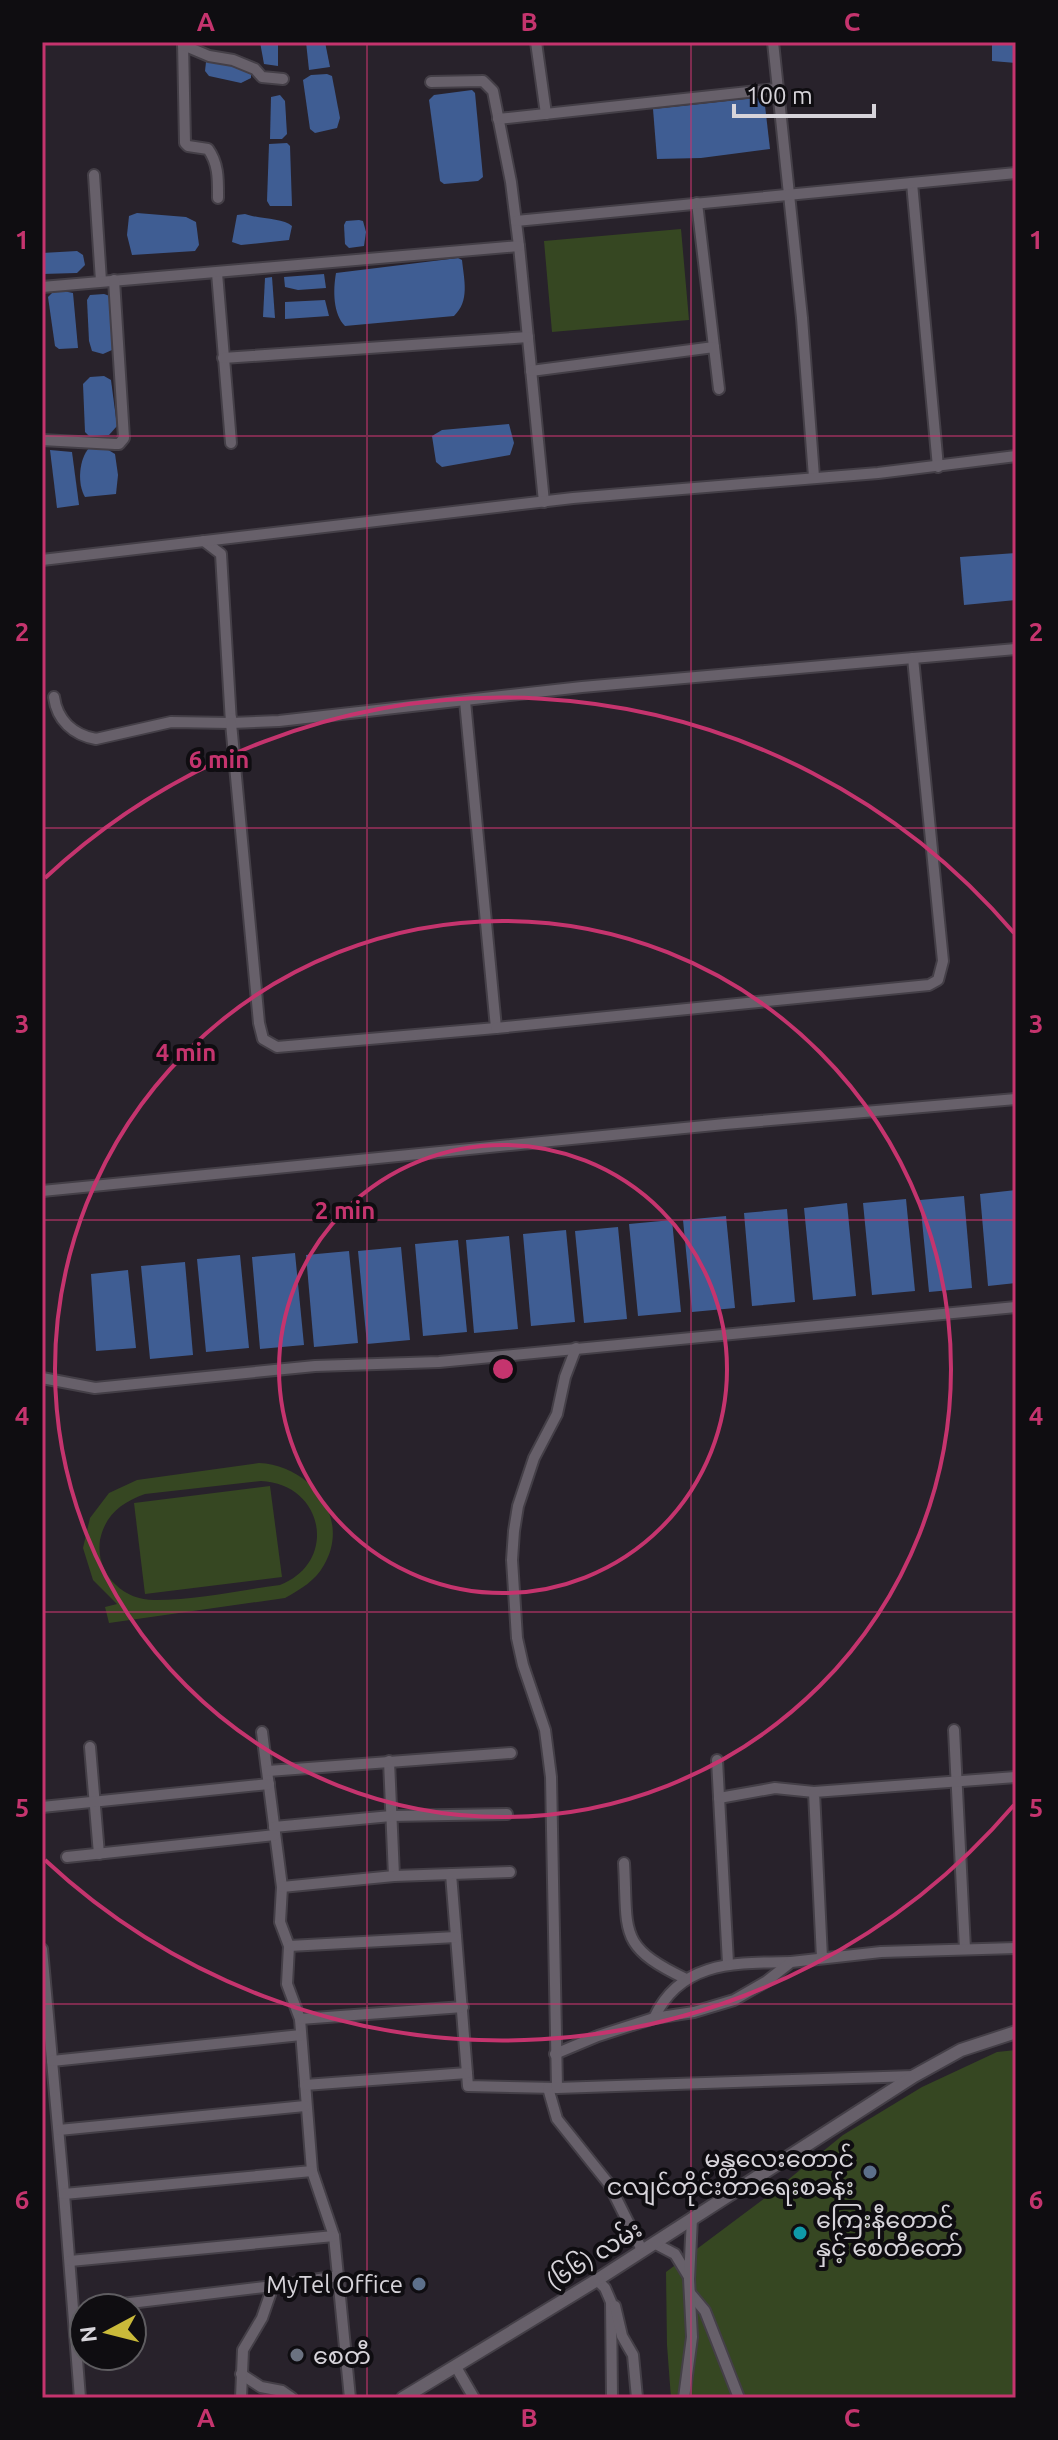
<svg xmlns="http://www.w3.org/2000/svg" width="1058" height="2440" viewBox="0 0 1058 2440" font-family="Ubuntu,'Noto Sans Myanmar',sans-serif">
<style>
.green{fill:#364722;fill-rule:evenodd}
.water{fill:#3f5d93}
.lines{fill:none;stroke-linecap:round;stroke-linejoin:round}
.minor-casing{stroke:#443f47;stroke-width:14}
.tertiary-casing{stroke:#443f47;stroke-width:16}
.minor{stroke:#67606a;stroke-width:10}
.tertiary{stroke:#67606a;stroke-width:12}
.grid{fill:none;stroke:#c5346e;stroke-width:2;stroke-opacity:0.55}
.ring{fill:none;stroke:#c5346e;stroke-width:4}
.service-dot{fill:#5c6f8a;stroke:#0f0d11;stroke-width:3}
.culture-dot{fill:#0f9aa8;stroke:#0f0d11;stroke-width:3}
.worship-dot{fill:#6b7280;stroke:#0f0d11;stroke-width:3}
.labels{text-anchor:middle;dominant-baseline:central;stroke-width:8;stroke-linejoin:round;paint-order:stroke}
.poi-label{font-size:24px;fill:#d7d4da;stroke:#0f0d11;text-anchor:end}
.street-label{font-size:24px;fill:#d7d4da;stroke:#0f0d11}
.centre{fill:#c5346e;stroke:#0f0d11;stroke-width:4}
.ring-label{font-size:24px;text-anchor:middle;font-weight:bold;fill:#c5346e;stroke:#0f0d11;stroke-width:8;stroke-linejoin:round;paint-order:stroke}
.neatline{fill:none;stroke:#c5346e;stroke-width:3}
.grid-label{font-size:26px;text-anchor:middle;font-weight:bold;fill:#c5346e}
</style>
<rect width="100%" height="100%" fill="#28222b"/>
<g class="green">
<path d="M681,229L689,320L552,332L544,241Z"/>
<path d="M259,1463C309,1465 352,1517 324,1565C315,1581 301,1589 285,1598L109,1623L105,1607L117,1604L93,1580L83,1548L90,1518L109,1493L137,1480ZM261,1481C325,1484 338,1563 280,1585C241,1590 196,1600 156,1600C124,1601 95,1574 100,1540C105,1515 122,1502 145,1494Z"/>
<path d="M270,1486L282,1577L145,1594L134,1503Z"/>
<path d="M1016,2050V2398H671L667,2345L666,2272L773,2192L843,2135L922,2087L997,2052Z"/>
</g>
<g class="water">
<path d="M260,42H278V66L264,64Z"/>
<path d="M306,42H325L330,67L309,70Z"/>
<path d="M992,42H1016V63L992,61Z"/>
<path d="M206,62L234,64L251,71V78L241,83L209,76L205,71Z"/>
<path d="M327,74L332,76L340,118L337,128L315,133L310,129L303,80L311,75Z"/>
<path d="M472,90L475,93L483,177L478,181L444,184L440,181L429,100L434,95Z"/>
<path d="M280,95L285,101L287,134L282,139H270L271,97Z"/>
<path d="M764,97L770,149L701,158L657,159L653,109Z"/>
<path d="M287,143L290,146L292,206H270L267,201L269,144Z"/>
<path d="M137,213L186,217L196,222L199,245L195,251L132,255L127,235L129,216Z"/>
<path d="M245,214C259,219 283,218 292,226L289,240L241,245L232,242L237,215Z"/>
<path d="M359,220L363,221L366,232L364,246L349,248L345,244L344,225L346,221Z"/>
<path d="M77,251L83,255L85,265L77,273L42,274V253Z"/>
<path d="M458,258L462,260C464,280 470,301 454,316L345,326C333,314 333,290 336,273Z"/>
<path d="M324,274L326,288L298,290L285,287L284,277Z"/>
<path d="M272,277L275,318L263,317L265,278Z"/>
<path d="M63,291L73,293L78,348L59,349L55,346L48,297L53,292Z"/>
<path d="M104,294L110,296L112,350L103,354L92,351L89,341L87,300L90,295Z"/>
<path d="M325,300L329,316L285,319V302Z"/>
<path d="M104,376L111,380L117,426L109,435L89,436L85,432L83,384L90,377Z"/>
<path d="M509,424L514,443L510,455L442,467L436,462L432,436L442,430Z"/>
<path d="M89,448H105L115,454L118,475L116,494L85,497C77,484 79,459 89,448Z"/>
<path d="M50,450L72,452L79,505L57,508Z"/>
<path d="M1016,553V600L964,605L960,557Z"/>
<path d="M1016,1190V1283L988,1286L980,1194Z"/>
<path d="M964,1196L972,1288L929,1292L920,1200Z"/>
<path d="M906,1199L915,1291L872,1295L863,1203Z"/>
<path d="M847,1203L856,1296L813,1300L804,1208Z"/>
<path d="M787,1209L795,1302L752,1306L744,1213Z"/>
<path d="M726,1216L735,1308L692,1312L683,1220Z"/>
<path d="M672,1220L681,1312L638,1316L629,1224Z"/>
<path d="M618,1227L627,1319L584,1323L575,1231Z"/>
<path d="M566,1230L575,1322L531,1326L523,1234Z"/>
<path d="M509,1236L518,1329L474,1333L466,1240Z"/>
<path d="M458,1240L467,1332L423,1336L415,1244Z"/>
<path d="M401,1247L410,1340L367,1344L358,1251Z"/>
<path d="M349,1251L358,1343L314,1347L306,1255Z"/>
<path d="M295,1253L304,1345L260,1349L252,1257Z"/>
<path d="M240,1255L249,1348L206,1352L197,1259Z"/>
<path d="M185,1262L193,1355L150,1359L141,1266Z"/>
<path d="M128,1270L136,1348L96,1351L91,1274Z"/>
</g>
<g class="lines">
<defs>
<g id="minor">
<path d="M183,42L185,143L188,146L208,149C219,164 218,181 218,198"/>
<path d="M536,42L546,114"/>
<path d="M773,42L802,318L814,477"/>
<path d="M183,45L209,56L233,60L255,69L262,77L283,79"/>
<path d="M431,82L483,81L493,91L511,182L519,246L544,502"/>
<path d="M498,119L776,89"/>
<path d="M94,175L101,281"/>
<path d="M912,183L938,467"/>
<path d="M697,203L714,347"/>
<path d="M516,221L1016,173"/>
<path d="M217,273L231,443"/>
<path d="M42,287L519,246"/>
<path d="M223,358L528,337"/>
<path d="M531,371L714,347L719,389"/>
<path d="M42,440L115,444H119L124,438L114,280"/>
<path d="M204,541L221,554L231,723L279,721L582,687L1016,649"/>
<path d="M42,560L573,498L878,473L1016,456"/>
<path d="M54,697C57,720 73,735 96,739L171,722L231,723V718"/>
<path d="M231,723L259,1023L263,1039L277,1047L496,1028L465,701"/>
<path d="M496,1028L929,985L938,980L943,961L913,658"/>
<path d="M42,1191L725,1124L1016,1099"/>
<path d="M42,1378L95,1388L315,1366L439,1362L1016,1307"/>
<path d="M954,1730L965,1949"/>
<path d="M262,1732L282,1887L280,1922L289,1946L287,1984L300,2019L312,2171L334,2236L350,2398"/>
<path d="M90,1747L99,1854"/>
<path d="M717,1760L728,1963"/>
<path d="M389,1761L394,1876"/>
<path d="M268,1771L511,1753"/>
<path d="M719,1798L775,1788L814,1792"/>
<path d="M42,1807L269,1784"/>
<path d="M274,1827L391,1816L507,1814"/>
<path d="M67,1857L275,1835"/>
<path d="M624,1863C628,1933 617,1946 686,1979"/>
<path d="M451,1874L468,2086L557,2088L914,2076"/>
<path d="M282,1887L394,1876L510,1872"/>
<path d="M289,1946L456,1937"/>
<path d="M42,1949L64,2194L80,2398"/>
<path d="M822,1958L814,1792L1016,1777"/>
<path d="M654,2018C681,1960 736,1963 791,1962"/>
<path d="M300,2019L463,2007"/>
<path d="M555,2054L598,2036L654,2018L694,2012L734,2000L767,1981L791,1962L881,1952L1016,1948"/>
<path d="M52,2061L301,2035"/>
<path d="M305,2085L467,2073"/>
<path d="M548,2088L557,2119L609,2184L642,2250"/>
<path d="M557,2088L551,1777L545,1730L523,1665L517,1638L512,1560L514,1531L518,1506L534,1458L557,1414L565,1377L576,1348"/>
<path d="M59,2130L305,2106"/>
<path d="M64,2194L312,2171"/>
<path d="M654,2243L675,2254L689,2277"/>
<path d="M70,2261L334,2236"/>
<path d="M597,2280L605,2288L611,2302L612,2398"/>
<path d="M690,2293L705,2311L739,2398"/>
<path d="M615,2306L622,2336L633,2355L637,2398"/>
<path d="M88,2308L273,2286L339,2276"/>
<path d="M456,2367L474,2398"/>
<path d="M241,2374L261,2387L282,2391L292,2398"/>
<path d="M241,2398L243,2350L262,2318L273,2286"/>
<path d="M684,2398L692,2337L689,2279L692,2218"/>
</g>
<path id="tertiary" d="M403,2398L597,2280L914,2076L961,2050L1016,2032"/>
</defs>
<use href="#minor" class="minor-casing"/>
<use href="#tertiary" class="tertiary-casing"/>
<use href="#minor" class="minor"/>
<use href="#tertiary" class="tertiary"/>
</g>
<path class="grid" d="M367,42V2398M691,42V2398M42,436H1016M42,828H1016M42,1220H1016M42,1612H1016M42,2004H1016"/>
<g class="ring">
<circle cx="503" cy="1369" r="224"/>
<circle cx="503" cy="1369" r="448"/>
<path d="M1014 1805A672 672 0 0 1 45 1860M45 878A672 672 0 0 1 1014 933"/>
</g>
<g class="service-dot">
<circle cx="870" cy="2172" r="8"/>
<circle cx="419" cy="2284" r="8"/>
</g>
<circle class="culture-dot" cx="800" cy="2233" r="8"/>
<circle class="worship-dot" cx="297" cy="2355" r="8"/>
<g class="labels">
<g class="poi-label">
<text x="854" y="2158">မန္တလေးတောင်<tspan x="854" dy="28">ငလျင်တိုင်းတာရေးစခန်း</tspan></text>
<text x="816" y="2219" text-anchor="start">ကြေးနီတောင်<tspan x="816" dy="28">နှင့် စေတီတော်</tspan></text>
<text x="403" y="2284">MyTel Office</text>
<text x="313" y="2355" text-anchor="start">စေတီ</text>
</g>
<g class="street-label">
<text transform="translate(594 2255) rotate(-32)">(၆၆) လမ်း</text>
</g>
</g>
<circle cx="503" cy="1369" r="12" class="centre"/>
<g class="ring-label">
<text x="219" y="768">6 min</text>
<text x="186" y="1061">4 min</text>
<text x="345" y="1219">2 min</text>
</g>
<rect width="1058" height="2440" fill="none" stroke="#0f0d11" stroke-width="88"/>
<g transform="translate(108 2332) rotate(263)"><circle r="38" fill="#0f0d11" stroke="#5f5d61" stroke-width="2"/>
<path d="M0-6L14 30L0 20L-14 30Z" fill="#caba3a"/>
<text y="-12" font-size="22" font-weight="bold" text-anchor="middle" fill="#d7d4da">N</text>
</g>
<path d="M734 104v12h140v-12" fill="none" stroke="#d7d4da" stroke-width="4"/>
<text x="746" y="104" font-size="24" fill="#d7d4da" stroke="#0f0d11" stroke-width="6" paint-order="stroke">100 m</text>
<rect x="44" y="44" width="970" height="2352" class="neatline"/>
<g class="grid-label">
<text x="206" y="31">A</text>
<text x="529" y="31">B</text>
<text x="852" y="31">C</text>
<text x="22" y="249">1</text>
<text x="1036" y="249">1</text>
<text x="22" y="641">2</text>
<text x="1036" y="641">2</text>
<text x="22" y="1033">3</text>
<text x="1036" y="1033">3</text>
<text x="22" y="1425">4</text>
<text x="1036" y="1425">4</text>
<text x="22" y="1817">5</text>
<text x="1036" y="1817">5</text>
<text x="22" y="2209">6</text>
<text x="1036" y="2209">6</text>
<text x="206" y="2427">A</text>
<text x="529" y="2427">B</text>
<text x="852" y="2427">C</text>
</g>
</svg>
